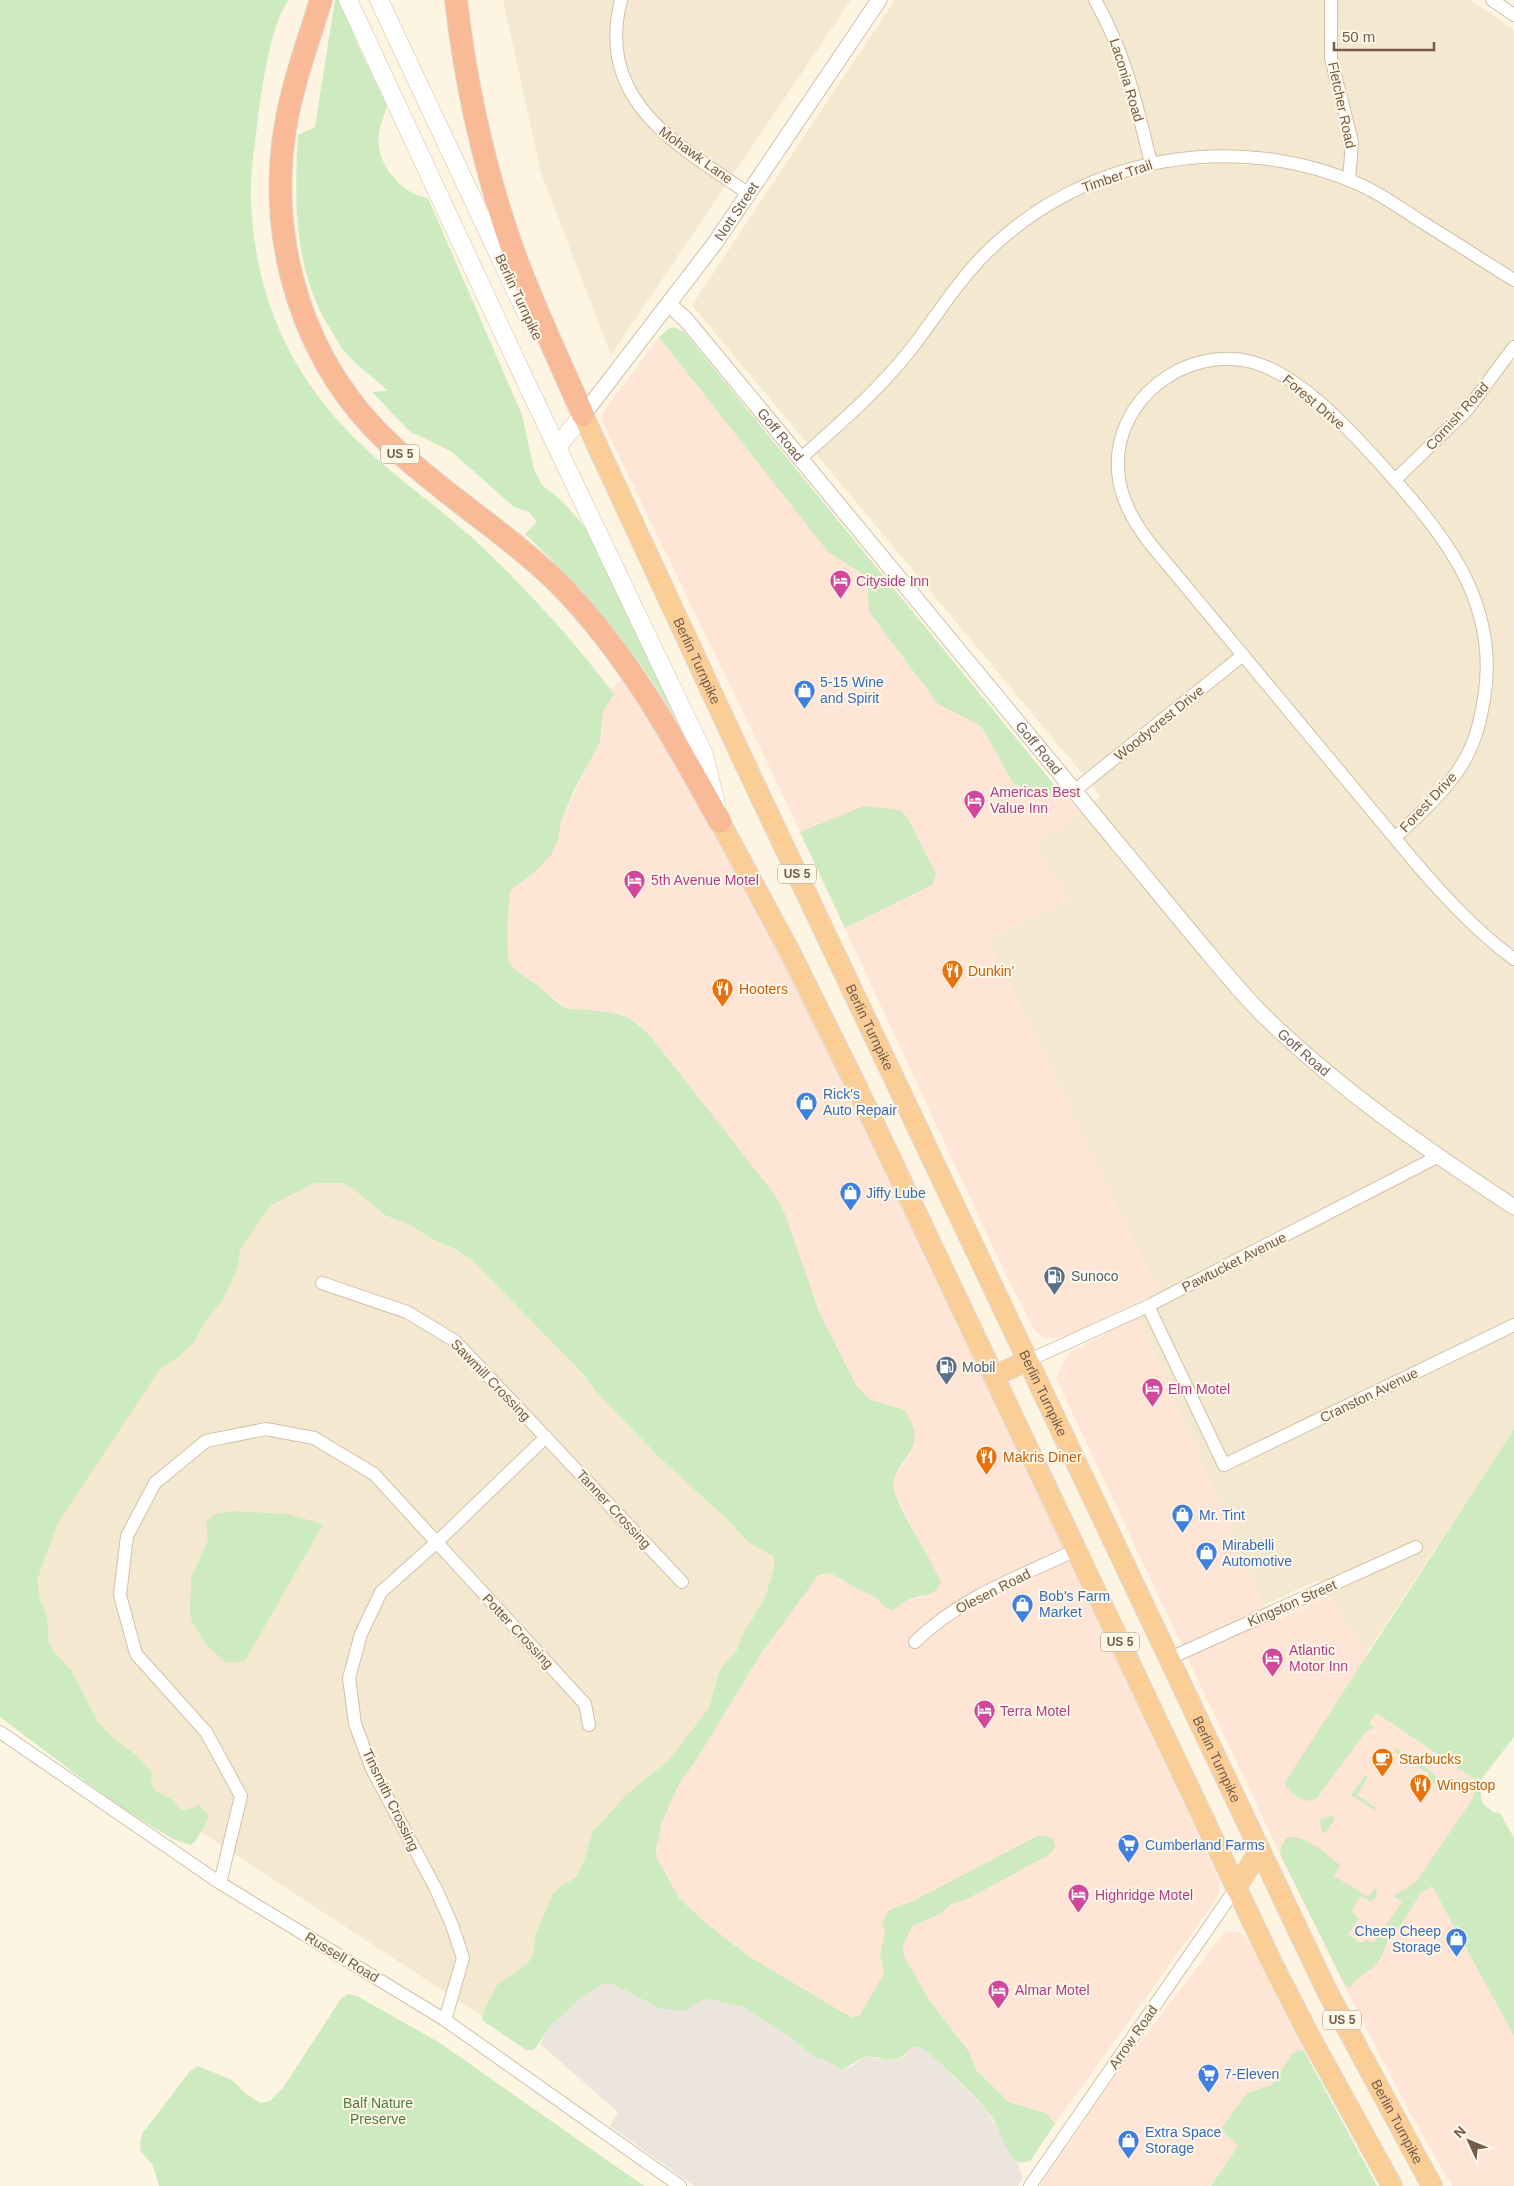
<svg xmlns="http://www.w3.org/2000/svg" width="1514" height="2186" viewBox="0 0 1514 2186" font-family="Arial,sans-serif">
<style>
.residential{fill:#f5e8d0;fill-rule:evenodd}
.commercial{fill:#fee5d5}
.industrial{fill:#ece5dd}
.green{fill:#cdeac0}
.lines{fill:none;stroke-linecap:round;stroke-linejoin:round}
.minor-casing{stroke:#d0c0ab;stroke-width:14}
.tertiary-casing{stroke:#d0c0ab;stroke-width:17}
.secondary-casing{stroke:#d3c0a8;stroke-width:19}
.trunk-casing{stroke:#ded8d3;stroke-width:22}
.motorway-casing{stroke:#ded8d3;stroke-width:24}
.minor{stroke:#fff;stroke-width:12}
.tertiary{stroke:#fff;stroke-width:15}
.secondary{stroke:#fff;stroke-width:18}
.trunk{stroke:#fbce98;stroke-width:20}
.motorway{stroke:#f9ba97;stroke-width:22}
.labels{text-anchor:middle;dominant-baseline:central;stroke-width:4;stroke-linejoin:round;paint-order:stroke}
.shield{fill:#fff8e9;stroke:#9e8b78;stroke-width:1}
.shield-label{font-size:12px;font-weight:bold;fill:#755c48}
.street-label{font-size:14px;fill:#755c48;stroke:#fff8e9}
.hotel-label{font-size:14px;fill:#b23c85;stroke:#fff8e9;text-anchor:start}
.shop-label{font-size:14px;fill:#366cbe;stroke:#fff8e9;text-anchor:start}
.food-label{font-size:14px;fill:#c56008;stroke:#fff8e9;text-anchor:start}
.service-label{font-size:14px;fill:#4e5e75;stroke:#fff8e9;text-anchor:start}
.park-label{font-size:14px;fill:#4b7b3f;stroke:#fff8e9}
</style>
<rect width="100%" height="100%" fill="#fdf5e2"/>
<g class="residential">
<path d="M503,0H851L611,355L541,173Z"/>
<path d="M895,0H1471L1514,30V1429L1367,1653L1318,1580L1264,1605L1138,1317L1165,1305L987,938L1070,900L1034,846L1101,796L692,305Z"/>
<path d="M315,1183H342L351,1187L385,1215L410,1225L432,1239L457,1251L472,1260L585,1376L595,1390L659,1457L729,1521L749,1543L773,1556L775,1565L764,1600L744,1632L737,1650L719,1671L709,1708L669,1760L592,1833L584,1861L576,1877L560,1887L535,1936L533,1955L528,1963L497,1985L484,2010L483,2017L201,1832L208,1820L205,1812L181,1809L170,1799L158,1793L152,1787L137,1756L109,1734L97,1720L72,1671L53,1651L49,1643L47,1616L40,1598L37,1580L39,1571L43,1564L58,1523L113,1440L160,1369L181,1355L194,1342L207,1319L223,1300L238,1267L240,1250L270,1206ZM234,1511L288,1514L207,1646L192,1622L190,1614L191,1578L208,1540L218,1513Z"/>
</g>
<g class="commercial">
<path d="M659,337L828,552L867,577L869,612L938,704L981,726L1013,783L1050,797L1056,787L1080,812L1035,846L1070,900L988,939L1159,1292L1072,1333L1057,1338H1045L1035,1331L1006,1275L784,797L602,421L604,411Z"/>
<path d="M621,680L626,683L651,720L814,1018L1219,1879V1893L1213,1904L1055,2124L1046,2113L1009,2102L976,2070L970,2053L930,2001L904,1956L903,1947L910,1929L913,1926L938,1915L952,1904L969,1898L1025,1866L1038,1861L1035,1837L915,1900L889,1910L882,1922L885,1931L880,1955L884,1973L860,2015L851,2018L750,1957L707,1924L679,1898L657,1858V1840L662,1822L680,1782L695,1762L762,1652L818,1576L827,1573L836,1576L855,1588L872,1594L884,1607L900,1606L907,1600L925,1596L933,1565L925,1554L894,1491L893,1482L896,1474L911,1453L905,1410L869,1399L856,1385L820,1314L815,1295L672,1066L639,1024L623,1014L567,1008L539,986L522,976L509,962L507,944L509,926L508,908L510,891L538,869L558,839L561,822L602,734L603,712L614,694L611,689Z"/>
<path d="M1138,1317L1272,1622L1329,1596L1367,1653L1359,1702L1479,1782L1482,1803L1493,1812L1430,1882L1514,2036V2186H1452L1409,2111L1344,1985L1280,1854L1056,1378L1070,1352Z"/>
<path d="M1227,1932H1237L1244,1935L1249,1943L1304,2051L1298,2050L1291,2055L1272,2085L1247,2093L1222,2129L1238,2146L1211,2186H1040L1127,2059L1220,1938Z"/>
</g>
<path class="industrial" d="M606,1983L615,1985L657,2007L685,2011L700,2001L709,1999L744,2007L788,2035L816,2058L825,2060L841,2069L850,2067L865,2057L897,2060L905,2056L910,2048L919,2047L927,2051L984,2107L1003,2137L1008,2150L1017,2161L1023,2179L1018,2186H694L610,2126L618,2112L540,2044L549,2028L582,1996Z"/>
<g class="green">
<path d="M0,0H289C270,22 261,95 257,126C254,151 250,176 251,201C255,299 292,380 364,447C400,481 441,509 477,542C527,589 575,642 614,694L603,712L600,742L574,790L561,822L558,839L551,855L538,869L510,891C509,903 505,955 510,963C518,975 530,979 540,987C548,993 558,1005 567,1008C573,1010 581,1009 587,1010C619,1013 628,1012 651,1037L775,1195L784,1212L820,1314L856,1385L869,1399L905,1410C933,1456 889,1458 894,1491C906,1523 927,1551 941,1582C936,1598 918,1594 906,1601C902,1604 898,1607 892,1610C883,1608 880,1601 873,1596C868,1592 860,1591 855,1588C844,1582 830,1568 818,1576L762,1652L695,1762L680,1782L662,1822L656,1849L657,1858L679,1898L707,1924L750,1957L852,2018L860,2015L884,1973L880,1955L885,1931L882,1922L889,1910L915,1900L1035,1837C1045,1834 1054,1835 1055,1847L1050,1854L969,1898L952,1904L938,1915L913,1926L910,1930L903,1947L904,1956L930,2001L970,2053L976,2070L1009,2102L1046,2113L1055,2124L1030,2161C1024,2162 1020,2164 1015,2160C1004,2149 1001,2130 991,2116C974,2092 948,2072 927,2051L919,2047L910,2048C895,2069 886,2055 866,2057C858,2058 850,2067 841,2069L825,2060L816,2058L788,2035L744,2007L709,1999L700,2001L685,2011L666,2009L657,2007L615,1985L606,1983L582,1996L549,2028L534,2050H526L482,2020L484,2010L497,1985L528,1963L533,1955L535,1936L553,1894L560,1887L576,1877L584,1861L592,1833L626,1795L669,1760L709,1708L719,1671L737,1650L744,1632L764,1600L775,1565L773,1556L749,1543L729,1521L659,1457L595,1390L585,1376L472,1260L457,1250L432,1239L410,1225L385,1215L351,1187L342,1183H315L270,1206L240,1250L238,1267L223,1300L207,1319L194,1342L181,1355L160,1369L58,1523L37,1580L40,1598L47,1616L49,1643L53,1651L72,1671L97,1720L109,1734L137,1756L152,1773C149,1793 157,1790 171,1799C175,1802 178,1808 183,1810C188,1810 194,1807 199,1805L208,1815V1820L194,1843L190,1845L173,1839L117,1805L0,1717Z"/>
<path d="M335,0H341L358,46L387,106C384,115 381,124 379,132C375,155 389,176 406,189C412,194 421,196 428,198L522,415L534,469L542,485L562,501L591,534L685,734C669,709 655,683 637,660C604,615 566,572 525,534L537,522L529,512L514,507L452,452L409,431L372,392L388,391C373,377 356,365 343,350C338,343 334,334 329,327C294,269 294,201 298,135L315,127Z"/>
<path d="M674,327L684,332L1056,787L1050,797L1013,783L981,726L938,704L869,612L867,577L828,552L659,337L668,329Z"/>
<path d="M864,806L900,810L907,817L936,874L932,885L845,928L800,832Z"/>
<path d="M1514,1429V1737L1479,1782L1482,1803L1493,1812L1500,1813L1514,1838V2036L1432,1886L1421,1893L1391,1940L1389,1938C1384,1948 1383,1959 1373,1967C1365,1974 1358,1976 1352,1986L1346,1987L1280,1854L1281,1847L1286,1838C1303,1832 1325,1854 1339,1864L1340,1867L1334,1876L1369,1897L1374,1889H1376L1377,1895L1371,1902L1360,1896L1352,1912L1359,1918L1348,1934L1360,1943L1367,1940L1373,1943L1402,1902L1394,1897L1395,1895L1417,1881L1473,1798L1475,1783L1479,1782L1376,1713L1369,1723L1375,1728L1369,1729L1364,1734L1317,1798L1310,1801C1299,1799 1292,1795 1285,1785V1782Z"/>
<path d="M234,1511L288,1514L323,1524L245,1661L227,1663L207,1646L192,1622L190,1614L191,1578L208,1540L206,1522L217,1513Z"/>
<path d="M1395,1747C1408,1757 1443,1774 1445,1791L1426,1778L1429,1774L1395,1752Z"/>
<path d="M1365,1775L1368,1777L1357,1795L1376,1808L1374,1810L1351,1795Z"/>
<path d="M1333,1816L1335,1819L1325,1833H1322L1320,1819Z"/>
<path d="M347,1994L357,1996L440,2043L644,2186H159L153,2165L141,2152L140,2143L142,2134L190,2071L198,2066L232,2080L245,2093L260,2103L270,2101L283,2088L340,2000Z"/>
<path d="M1298,2050L1304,2051L1377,2186H1211L1238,2146L1221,2129L1247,2093L1272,2085L1291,2055Z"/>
</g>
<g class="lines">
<defs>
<g id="minor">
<path d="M621,0C595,102 678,145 749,194"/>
<path d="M1095,0C1126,55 1136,103 1151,163"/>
<path d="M1331,0V58L1352,142L1349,180"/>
<path d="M1492,0L1514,15"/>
<path d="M800,459C839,424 879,390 911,349C936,317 957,282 986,253C1085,155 1237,129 1363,186C1384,196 1403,210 1422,222C1453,241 1483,261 1514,280"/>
<path d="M1395,480L1467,410L1514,347"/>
<path d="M1074,791L1243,655"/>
<path d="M1395,838C1418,815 1444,793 1461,766C1475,744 1480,723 1484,699C1501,599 1440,530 1377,460C1346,426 1298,374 1252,362C1185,345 1113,400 1118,471C1120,500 1135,525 1153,547L1414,861C1444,896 1476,931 1514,959"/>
<path d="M322,1283L407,1312L455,1341L682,1582"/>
<path d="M1148,1306L1224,1465L1514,1325"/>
<path d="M1027,1361L1148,1306L1439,1156"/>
<path d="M915,1642C959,1598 1021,1576 1076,1550"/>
<path d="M1168,1659L1416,1547"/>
<path d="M0,1732L220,1883L445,2020L680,2186"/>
<path d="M220,1883L241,1796L206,1732L136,1654L120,1595L127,1536L155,1483L206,1441L266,1429L314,1438L374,1474L585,1704L589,1725"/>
<path d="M445,2020L463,1958L452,1925L436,1889L372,1769L355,1724L349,1678L361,1634L381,1592L436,1543L546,1437"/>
<path d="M1030,2186L1236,1888"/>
</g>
<g id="tertiary">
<path id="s1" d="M669,304L687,321L1194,936C1217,963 1239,991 1264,1016C1340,1090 1426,1149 1514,1207"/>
<path id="s2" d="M583,415L715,243L879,0"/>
</g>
<g id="secondary">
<path d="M348,0L524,378L704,755L716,804"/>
<path d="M379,0L530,321"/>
<path d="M557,447L583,415L576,405"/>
</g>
<g id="trunk">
<path id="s3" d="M583,415L745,764L1249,1827L1327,1991L1432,2186"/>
<path d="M720,822L790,952L852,1077L1272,1963L1309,2035L1392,2186"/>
<path d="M994,1376L1027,1361"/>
<path d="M1236,1888L1260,1850"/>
</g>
<g id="motorway">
<path d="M321,0C308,42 292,85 285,129C267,245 304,365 391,445C444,495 507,533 559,584C627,653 674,738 720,822"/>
<path d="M456,0C465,79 482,158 507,233C528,295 557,355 583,415"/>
</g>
</defs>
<use href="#minor" class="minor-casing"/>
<use href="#tertiary" class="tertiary-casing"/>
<use href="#secondary" class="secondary-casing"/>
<use href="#trunk" class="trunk-casing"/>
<use href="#motorway" class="motorway-casing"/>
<use href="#minor" class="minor"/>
<use href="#tertiary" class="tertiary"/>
<use href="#secondary" class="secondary"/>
<use href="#trunk" class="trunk"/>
<use href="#motorway" class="motorway"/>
</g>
<defs>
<symbol id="hotel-pin" viewBox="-11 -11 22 30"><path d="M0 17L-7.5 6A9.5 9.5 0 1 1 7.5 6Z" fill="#d1479c" stroke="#fff8e9"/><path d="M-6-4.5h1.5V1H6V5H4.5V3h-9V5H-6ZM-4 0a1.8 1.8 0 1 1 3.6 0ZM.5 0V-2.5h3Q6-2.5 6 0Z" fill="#fff"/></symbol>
<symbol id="shop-pin" viewBox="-11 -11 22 30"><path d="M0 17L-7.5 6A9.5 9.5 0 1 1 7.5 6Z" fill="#3f7fe0" stroke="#fff8e9"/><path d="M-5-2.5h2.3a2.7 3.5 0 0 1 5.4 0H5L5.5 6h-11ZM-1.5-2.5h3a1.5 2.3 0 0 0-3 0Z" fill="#fff"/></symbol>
<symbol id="restaurant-pin" viewBox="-11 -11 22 30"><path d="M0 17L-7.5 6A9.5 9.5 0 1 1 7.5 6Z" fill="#e8710a" stroke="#fff8e9"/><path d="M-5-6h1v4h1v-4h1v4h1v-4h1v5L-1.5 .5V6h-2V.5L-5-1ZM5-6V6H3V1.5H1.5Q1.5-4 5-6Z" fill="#fff"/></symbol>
<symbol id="fuel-pin" viewBox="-11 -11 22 30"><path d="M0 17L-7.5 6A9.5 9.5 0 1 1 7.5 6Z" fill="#5c6f8a" stroke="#fff8e9"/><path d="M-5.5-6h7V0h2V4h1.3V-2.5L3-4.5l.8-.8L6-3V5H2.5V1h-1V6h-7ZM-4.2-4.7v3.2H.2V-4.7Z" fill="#fff"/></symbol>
<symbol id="cafe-pin" viewBox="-11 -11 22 30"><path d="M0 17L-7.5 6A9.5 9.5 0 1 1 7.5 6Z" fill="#e8710a" stroke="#fff8e9"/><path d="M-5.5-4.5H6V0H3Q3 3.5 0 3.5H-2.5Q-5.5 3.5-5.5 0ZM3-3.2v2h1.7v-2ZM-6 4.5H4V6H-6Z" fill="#fff"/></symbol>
<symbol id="supermarket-pin" viewBox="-11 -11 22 30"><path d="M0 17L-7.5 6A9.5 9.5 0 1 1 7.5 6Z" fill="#3f7fe0" stroke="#fff8e9"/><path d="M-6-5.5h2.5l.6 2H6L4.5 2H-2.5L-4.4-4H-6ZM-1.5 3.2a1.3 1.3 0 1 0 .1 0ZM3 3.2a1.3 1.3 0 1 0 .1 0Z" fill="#fff"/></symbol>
</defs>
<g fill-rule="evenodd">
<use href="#hotel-pin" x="828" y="568" width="25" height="34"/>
<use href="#shop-pin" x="792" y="678" width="25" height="34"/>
<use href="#hotel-pin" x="962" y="788" width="25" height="34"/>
<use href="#hotel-pin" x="622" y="868" width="25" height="34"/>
<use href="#restaurant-pin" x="940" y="958" width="25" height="34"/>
<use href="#restaurant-pin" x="710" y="976" width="25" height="34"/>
<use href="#shop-pin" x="794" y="1090" width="25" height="34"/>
<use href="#shop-pin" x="838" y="1180" width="25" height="34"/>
<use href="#fuel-pin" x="1042" y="1264" width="25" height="34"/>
<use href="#fuel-pin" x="934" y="1354" width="25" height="34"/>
<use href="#hotel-pin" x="1140" y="1376" width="25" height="34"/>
<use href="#restaurant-pin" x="974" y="1444" width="25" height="34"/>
<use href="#shop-pin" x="1170" y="1502" width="25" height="34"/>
<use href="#shop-pin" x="1194" y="1540" width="25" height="34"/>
<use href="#shop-pin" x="1010" y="1592" width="25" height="34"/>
<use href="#hotel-pin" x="1260" y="1646" width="25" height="34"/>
<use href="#hotel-pin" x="972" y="1698" width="25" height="34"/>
<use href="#cafe-pin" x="1370" y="1746" width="25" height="34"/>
<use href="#restaurant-pin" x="1408" y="1772" width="25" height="34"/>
<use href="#supermarket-pin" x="1116" y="1832" width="25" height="34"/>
<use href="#hotel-pin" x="1066" y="1882" width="25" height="34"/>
<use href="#shop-pin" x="1444" y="1926" width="25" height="34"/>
<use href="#hotel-pin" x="986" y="1978" width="25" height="34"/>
<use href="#supermarket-pin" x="1196" y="2062" width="25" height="34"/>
<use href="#shop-pin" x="1116" y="2128" width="25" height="34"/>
</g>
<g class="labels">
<g class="shield">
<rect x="381" y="444.5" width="38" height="19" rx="4"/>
<rect x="778" y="864.5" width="38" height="19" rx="4"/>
<rect x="1101" y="1632.5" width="38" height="19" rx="4"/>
<rect x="1323" y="2010.5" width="38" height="19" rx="4"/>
</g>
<g class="shield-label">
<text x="400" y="454">US 5</text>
<text x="797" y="874">US 5</text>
<text x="1120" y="1642">US 5</text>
<text x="1342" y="2020">US 5</text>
</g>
<g class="street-label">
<text transform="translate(1127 80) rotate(73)">Laconia Road</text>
<text transform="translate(1342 105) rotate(78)">Fletcher Road</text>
<text transform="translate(696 155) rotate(36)">Mohawk Lane</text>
<text transform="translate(1117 176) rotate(-19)">Timber Trail</text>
<text stroke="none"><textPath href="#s2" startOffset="255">Nott Street</textPath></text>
<text transform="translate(519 297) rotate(65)">Berlin Turnpike</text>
<text transform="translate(1314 402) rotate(40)">Forest Drive</text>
<text transform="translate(1457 416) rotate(-48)">Cornish Road</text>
<text stroke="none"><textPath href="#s1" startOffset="172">Goff Road</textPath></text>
<text stroke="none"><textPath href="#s3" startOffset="271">Berlin Turnpike</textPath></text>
<text transform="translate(1159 723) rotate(-39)">Woodycrest Drive</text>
<text stroke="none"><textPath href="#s1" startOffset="578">Goff Road</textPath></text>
<text transform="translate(1428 802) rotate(-47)">Forest Drive</text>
<text stroke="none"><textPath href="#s3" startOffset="676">Berlin Turnpike</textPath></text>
<text stroke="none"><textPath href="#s1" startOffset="982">Goff Road</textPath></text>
<text transform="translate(1234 1262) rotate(-27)">Pawtucket Avenue</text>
<text transform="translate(491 1380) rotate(46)">Sawmill Crossing</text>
<text stroke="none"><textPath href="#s3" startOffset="1081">Berlin Turnpike</textPath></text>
<text transform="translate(1369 1395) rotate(-26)">Cranston Avenue</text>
<text transform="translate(614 1509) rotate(47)">Tanner Crossing</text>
<text transform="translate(993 1591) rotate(-27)">Olesen Road</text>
<text transform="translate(1292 1603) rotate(-24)">Kingston Street</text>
<text transform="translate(518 1631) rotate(47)">Potter Crossing</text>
<text stroke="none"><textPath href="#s3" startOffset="1486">Berlin Turnpike</textPath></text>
<text transform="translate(391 1800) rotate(64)">Tinsmith Crossing</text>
<text transform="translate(342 1957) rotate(31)">Russell Road</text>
<text transform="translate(1133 2037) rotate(-55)">Arrow Road</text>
<text stroke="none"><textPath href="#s3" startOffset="1891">Berlin Turnpike</textPath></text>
</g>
<g class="hotel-label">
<text x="856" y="581">Cityside Inn</text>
<text x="990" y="792">Americas Best<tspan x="990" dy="16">Value Inn</tspan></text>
<text x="651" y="880">5th Avenue Motel</text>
<text x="1168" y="1389">Elm Motel</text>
<text x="1289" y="1650">Atlantic<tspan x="1289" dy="16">Motor Inn</tspan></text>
<text x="1000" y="1711">Terra Motel</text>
<text x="1095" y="1895">Highridge Motel</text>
<text x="1015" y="1990">Almar Motel</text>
</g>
<g class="shop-label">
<text x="820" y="682">5-15 Wine<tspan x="820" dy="16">and Spirit</tspan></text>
<text x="823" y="1094">Rick's<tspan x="823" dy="16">Auto Repair</tspan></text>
<text x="866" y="1193">Jiffy Lube</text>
<text x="1199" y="1515">Mr. Tint</text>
<text x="1222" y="1545">Mirabelli<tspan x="1222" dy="16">Automotive</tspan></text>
<text x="1039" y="1596">Bob's Farm<tspan x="1039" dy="16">Market</tspan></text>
<text x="1145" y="1845">Cumberland Farms</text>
<text x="1441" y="1931" text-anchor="end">Cheep Cheep<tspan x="1441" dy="16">Storage</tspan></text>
<text x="1224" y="2074">7-Eleven</text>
<text x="1145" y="2132">Extra Space<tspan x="1145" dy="16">Storage</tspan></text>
</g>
<g class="food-label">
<text x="968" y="971">Dunkin'</text>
<text x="739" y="989">Hooters</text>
<text x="1003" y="1457">Makris Diner</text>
<text x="1399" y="1759">Starbucks</text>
<text x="1437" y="1785">Wingstop</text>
</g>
<g class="service-label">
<text x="1071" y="1276">Sunoco</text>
<text x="962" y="1367">Mobil</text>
</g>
<g class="park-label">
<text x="378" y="2103">Balf Nature<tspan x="378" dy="16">Preserve</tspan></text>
</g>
</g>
<g transform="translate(1469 2141) rotate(314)" stroke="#fff8e9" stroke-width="4" paint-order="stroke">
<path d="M0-4L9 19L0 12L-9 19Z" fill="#755c48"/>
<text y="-8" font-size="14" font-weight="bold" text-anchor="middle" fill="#755c48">N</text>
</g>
<path d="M1334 42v8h100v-8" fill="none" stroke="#755c48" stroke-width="2.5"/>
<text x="1342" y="42" font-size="15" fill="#755c48" stroke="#fff8e9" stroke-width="4" paint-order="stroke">50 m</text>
</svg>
